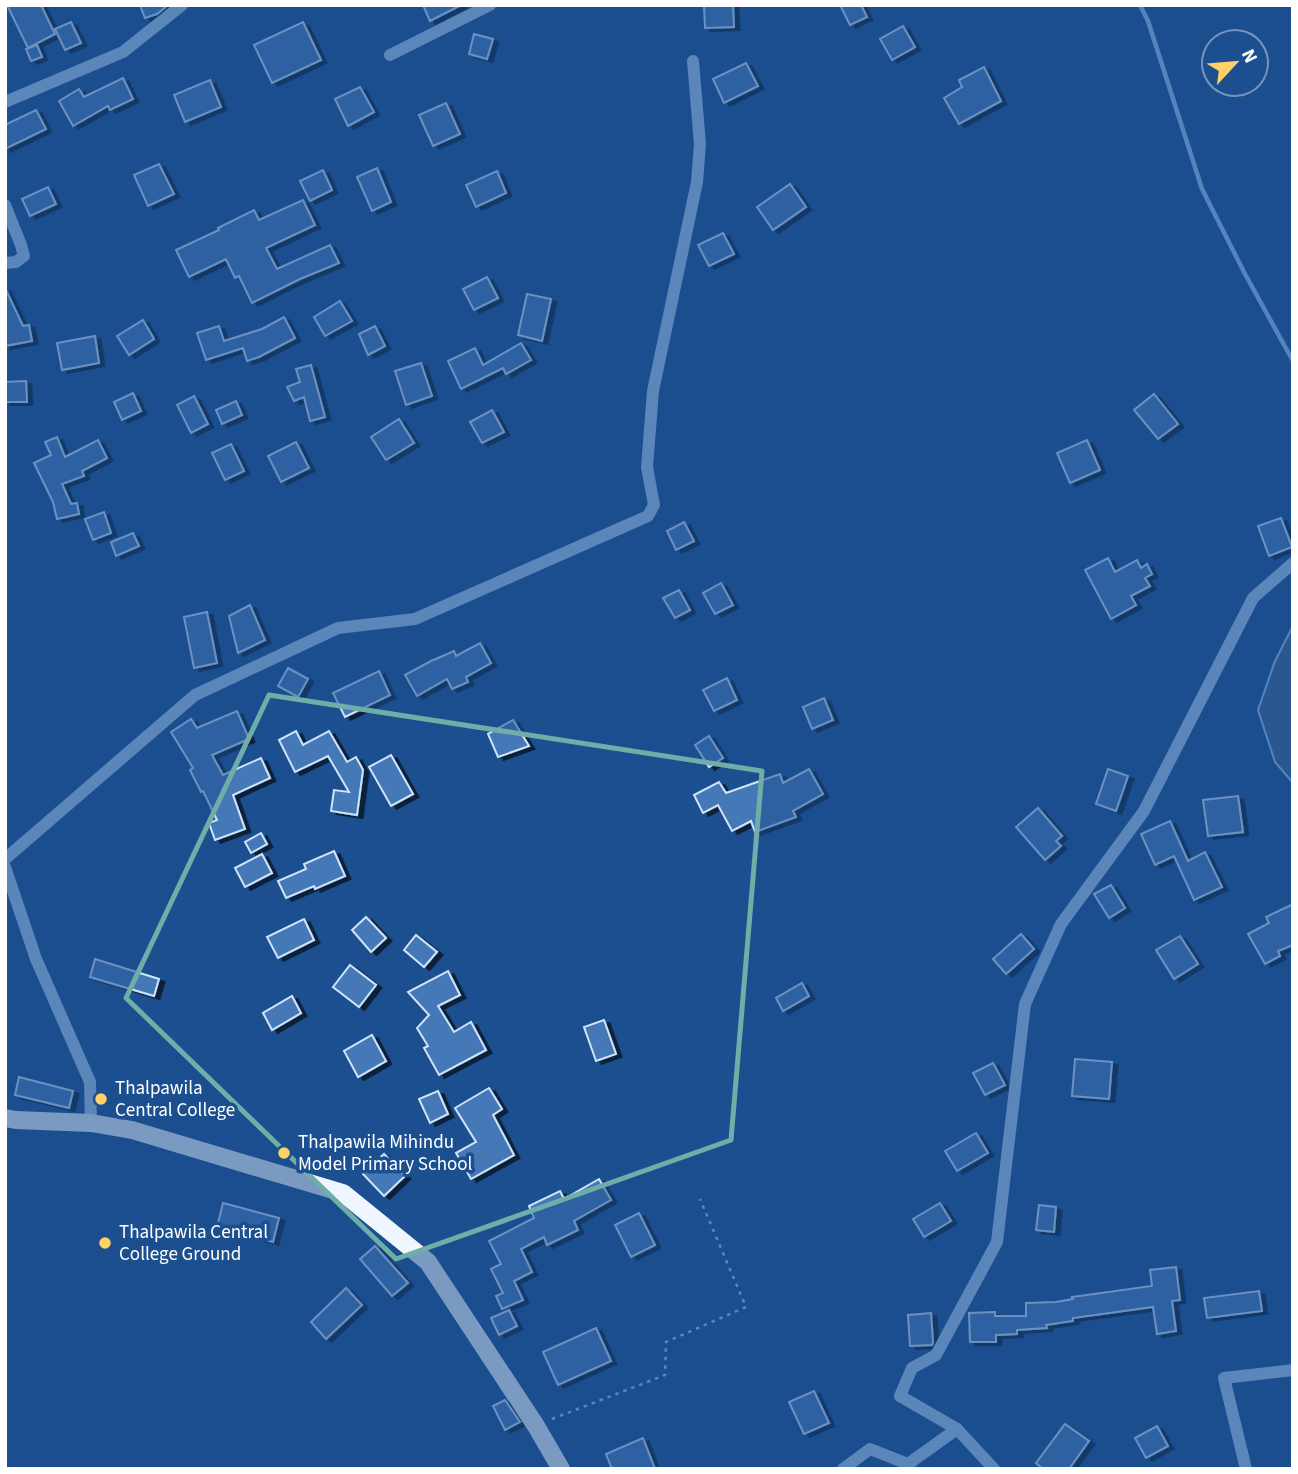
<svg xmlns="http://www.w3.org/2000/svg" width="1298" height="1474" viewBox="0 0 1298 1474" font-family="'Source Sans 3',sans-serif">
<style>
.water{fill:#3c6290;stroke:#9cc4f0;stroke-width:2}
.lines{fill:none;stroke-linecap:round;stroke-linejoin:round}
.stream{stroke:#9cc4f0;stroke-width:4.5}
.building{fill:#4478b7;stroke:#cfe3fa;stroke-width:2;filter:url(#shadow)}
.path{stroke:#a9c9ee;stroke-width:2.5;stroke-dasharray:3.5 5;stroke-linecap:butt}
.minor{stroke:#a9c9ee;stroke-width:12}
.major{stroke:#f0f6ff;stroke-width:18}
.marked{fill:none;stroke:#6fada8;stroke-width:5;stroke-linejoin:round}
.poi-dot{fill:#ffd166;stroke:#1b4f8f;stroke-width:2.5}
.labels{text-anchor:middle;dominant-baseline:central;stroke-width:7;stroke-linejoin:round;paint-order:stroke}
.poi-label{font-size:19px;fill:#fff;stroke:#1b4f8f;text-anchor:start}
</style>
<defs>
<filter id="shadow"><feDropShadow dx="5.5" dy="3" stdDeviation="0" flood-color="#0009"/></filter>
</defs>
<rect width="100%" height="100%" fill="#1b4f8f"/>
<path class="water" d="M1293,626V783L1275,762L1258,710L1275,661Z"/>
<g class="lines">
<path class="stream" d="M1140,5L1148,21L1202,189L1245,274L1293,361"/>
</g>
<g class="building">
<path d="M7,5H41L55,34L28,48Z"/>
<path d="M140,5H168L157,14L145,18Z"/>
<path d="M423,5H461L430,21Z"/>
<path d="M704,5H733L734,27L705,28Z"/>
<path d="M840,5H861L867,17L850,25Z"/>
<path d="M71,22L81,43L65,50L55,29Z"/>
<path d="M303,22L321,60L272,83L254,45Z"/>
<path d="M903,26L915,47L892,60L880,39Z"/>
<path d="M474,34L493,39L487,59L469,54Z"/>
<path d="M37,45L42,57L31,61L26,49Z"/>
<path d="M746,63L758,86L724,103L713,79Z"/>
<path d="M984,67L1001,101L959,124L944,98L962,87L959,80Z"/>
<path d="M123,78L133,99L110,110L108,106L73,126L59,101L79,89L84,97Z"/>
<path d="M210,80L221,107L185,122L174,95Z"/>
<path d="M360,87L374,112L348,126L335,99Z"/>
<path d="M446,103L460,134L433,146L419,115Z"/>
<path d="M36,110L46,129L5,149V125Z"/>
<path d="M159,164L174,194L148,206L134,175Z"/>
<path d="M377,168L391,202L372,211L357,177Z"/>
<path d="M323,170L332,190L310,201L300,181Z"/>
<path d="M497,171L506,193L476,207L466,185Z"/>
<path d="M790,184L806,207L773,230L757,207Z"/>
<path d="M48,187L56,204L30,216L22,199Z"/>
<path d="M303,200L315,225L266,248L277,269L330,245L339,263L300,279L252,303L239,276L235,278L226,259L189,277L176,250L219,230L218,228L254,210L259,220Z"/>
<path d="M723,233L734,254L709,266L698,245Z"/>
<path d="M487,277L498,298L474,310L463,289Z"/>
<path d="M5,288L23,326L29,325L32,341L5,346Z"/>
<path d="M527,294L551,299L542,341L518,335Z"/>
<path d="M340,301L352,321L325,336L314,317Z"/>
<path d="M284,317L295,338L259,357L247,361L243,348L206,360L197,333L219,326L224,341L262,329Z"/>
<path d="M143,320L154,339L129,355L117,336Z"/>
<path d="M375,326L385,346L368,355L359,334Z"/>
<path d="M95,336L99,363L62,370L57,343Z"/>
<path d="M521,343L531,360L506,374L503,368L461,389L448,361L475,348L483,365Z"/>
<path d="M421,363L432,396L406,405L395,371Z"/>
<path d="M311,365L325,417L310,421L304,397L294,401L287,387L300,382L296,369Z"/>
<path d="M26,381L27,402H5V382Z"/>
<path d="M133,393L141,411L122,420L114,402Z"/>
<path d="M1154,394L1178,424L1158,439L1134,410Z"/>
<path d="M194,396L208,424L191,433L177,405Z"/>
<path d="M236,401L242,415L222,424L216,410Z"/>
<path d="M492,410L504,432L482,443L470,422Z"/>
<path d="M399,419L414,443L386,460L371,437Z"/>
<path d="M57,437L65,457L98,440L107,458L82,471L84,476L62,484L71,504L77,503L79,514L57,519L53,502L34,463L51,455L45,442Z"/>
<path d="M1087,440L1100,470L1070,483L1057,453Z"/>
<path d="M296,442L309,468L281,482L268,456Z"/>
<path d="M231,444L244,471L225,480L212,453Z"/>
<path d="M104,512L111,533L93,540L85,519Z"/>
<path d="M1281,518L1292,547L1269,556L1258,526Z"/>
<path d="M684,522L694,541L676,550L667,531Z"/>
<path d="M133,533L139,546L116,556L111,542Z"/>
<path d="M1108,558L1115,572L1137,560L1141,568L1147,564L1152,574L1145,578L1150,586L1131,596L1136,605L1111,619L1085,570Z"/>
<path d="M721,583L733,605L715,614L703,593Z"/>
<path d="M679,590L690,610L675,618L663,598Z"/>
<path d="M250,605L265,640L238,653L229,616Z"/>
<path d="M207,612L217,663L194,668L184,617Z"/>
<path d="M480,643L491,663L466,677L468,682L452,689L447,679L417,696L405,675L431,661L454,651L456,656Z"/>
<path d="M288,668L308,679L298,697L278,686Z"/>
<path d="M379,671L390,695L345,717L333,693Z"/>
<path d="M727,678L737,700L714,711L703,690Z"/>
<path d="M824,698L833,720L812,729L803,707Z"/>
<path d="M237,711L249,739L212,755L223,775L261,758L270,778L233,795L245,829L215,840L209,823L217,820L203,791L201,792L190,770L193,768L171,732L191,719L197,728Z"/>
<path d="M513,720L529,746L498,757L488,734Z"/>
<path d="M296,731L303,745L329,731L347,762L356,757L363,770L357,815L331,811L334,790L349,792L328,756L295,772L279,740Z"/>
<path d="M709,736L723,758L709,767L695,745Z"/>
<path d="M391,755L413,794L391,806L369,767Z"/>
<path d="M809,769L823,794L793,811L796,817L755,832L751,821L732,831L718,805L703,813L694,795L719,782L726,793L780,774L783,783Z"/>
<path d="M1108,769L1128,776L1116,811L1096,804Z"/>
<path d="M1238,796L1243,832L1208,836L1203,800Z"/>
<path d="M1038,808L1062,836L1056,841L1061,846L1045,860L1016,827Z"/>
<path d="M1170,821L1188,861L1205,852L1222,887L1194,900L1174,856L1155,865L1141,834Z"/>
<path d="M261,833L267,844L251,853L245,842Z"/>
<path d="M334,851L345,876L315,889L314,886L286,898L278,881L306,869L304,864Z"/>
<path d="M262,854L272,873L245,887L235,868Z"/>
<path d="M1111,885L1125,908L1109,918L1094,894Z"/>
<path d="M1293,904V945L1278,951L1280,956L1265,964L1248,934L1269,923L1266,917Z"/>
<path d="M366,917L386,938L371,952L352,930Z"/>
<path d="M304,919L314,940L278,958L267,937Z"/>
<path d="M1021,934L1034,949L1006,974L993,959Z"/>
<path d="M416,935L437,952L424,967L404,950Z"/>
<path d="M1180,936L1198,964L1174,979L1156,950Z"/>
<path d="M95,959L159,979L154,996L90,977Z"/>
<path d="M350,965L376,985L359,1007L333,987Z"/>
<path d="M448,971L460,995L438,1006L454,1032L471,1022L486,1050L439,1075L424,1048L428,1046L417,1028L429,1015L408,992Z"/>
<path d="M802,983L809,996L783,1011L776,998Z"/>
<path d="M292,996L301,1013L272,1030L263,1013Z"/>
<path d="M604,1020L616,1054L596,1061L584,1027Z"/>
<path d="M372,1035L386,1061L358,1077L344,1051Z"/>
<path d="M1075,1059L1112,1062L1109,1099L1072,1096Z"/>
<path d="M993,1063L1005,1085L985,1095L973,1073Z"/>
<path d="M19,1077L73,1091L69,1108L15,1095Z"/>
<path d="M489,1088L502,1109L493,1115L514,1155L471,1179L456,1153L476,1142L455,1108Z"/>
<path d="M438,1091L448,1114L430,1123L419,1099Z"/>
<path d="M976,1133L988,1153L957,1171L945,1151Z"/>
<path d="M384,1154L405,1176L384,1196L363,1174Z"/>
<path d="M599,1179L611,1200L574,1221L578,1230L547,1245L544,1237L521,1249L532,1272L514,1281L523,1300L502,1309L496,1296L503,1293L491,1269L501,1264L489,1241L534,1218L529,1206L560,1191L564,1199Z"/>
<path d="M223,1203L279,1218L273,1242L217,1227Z"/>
<path d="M940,1203L951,1221L924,1237L913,1219Z"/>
<path d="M1039,1205L1056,1207L1054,1232L1036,1230Z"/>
<path d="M639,1213L655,1245L631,1257L615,1225Z"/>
<path d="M375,1246L408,1283L392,1296L360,1259Z"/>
<path d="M1176,1267L1180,1300L1172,1301L1176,1331L1157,1334L1153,1307L1073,1318V1321L1046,1325L1047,1328L1017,1330V1334L996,1335V1342H970L969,1313L995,1312V1316H1026V1303L1056,1302L1073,1299L1072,1297L1152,1286L1150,1270Z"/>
<path d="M346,1288L362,1305L326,1339L311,1322Z"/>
<path d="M1259,1291L1262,1311L1207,1318L1204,1298Z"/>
<path d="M509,1310L517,1326L499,1335L491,1318Z"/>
<path d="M931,1313L933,1342L932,1345L910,1346L908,1315Z"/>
<path d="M596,1328L611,1361L558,1385L543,1352Z"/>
<path d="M814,1391L829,1423L804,1434L789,1402Z"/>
<path d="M505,1400L520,1422L505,1430L493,1406Z"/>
<path d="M1065,1424L1089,1441L1069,1469H1043L1036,1463Z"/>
<path d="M1157,1426L1168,1446L1146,1458L1135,1438Z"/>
<path d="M643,1438L655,1469H612L606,1454Z"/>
</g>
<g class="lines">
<path class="path" d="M552,1419L665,1375L666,1342L746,1307L700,1199"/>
<g class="minor">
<path d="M390,55L490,5"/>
<path d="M5,102L123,52L182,5"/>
<path d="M5,205L21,245L24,256L16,262L5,263"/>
<path d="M5,859L195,695L338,628L415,619L648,516L654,505L647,467L653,391L697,182L700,144L693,61"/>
<path d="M5,867L36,959L90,1082L91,1123"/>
<path d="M957,1429L900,1396L912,1368L936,1355L997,1242L1025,1004L1061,924L1144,811L1253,598L1293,563"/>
<path d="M843,1469L870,1449L908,1464L957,1429L994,1469"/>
<path d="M1246,1469L1224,1378L1293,1370"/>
</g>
<path class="major" d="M5,1118L16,1120L91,1123L132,1130L343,1193L428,1262L536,1426L561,1469"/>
</g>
<path d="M0 0H1298V1474H0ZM269,695L762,771L731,1140L396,1259L126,998Z" fill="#1b4f8f" fill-opacity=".55" fill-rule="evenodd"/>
<path class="marked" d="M269,695L762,771L731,1140L396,1259L126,998Z"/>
<g class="poi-dot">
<circle cx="101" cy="1099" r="7"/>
<circle cx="284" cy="1153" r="7"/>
<circle cx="105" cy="1243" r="7"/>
</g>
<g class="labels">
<g class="poi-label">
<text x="115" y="1088">Thalpawila<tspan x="115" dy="22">Central College</tspan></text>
<text x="298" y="1142">Thalpawila Mihindu<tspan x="298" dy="22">Model Primary School</tspan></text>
<text x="119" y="1232">Thalpawila Central<tspan x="119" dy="22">College Ground</tspan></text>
</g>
</g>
<rect width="1298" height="1474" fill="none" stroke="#ffffff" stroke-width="14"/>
<g transform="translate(1235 63) rotate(64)"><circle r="33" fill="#1b4f8f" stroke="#7695bc" stroke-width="2"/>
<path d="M0-5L12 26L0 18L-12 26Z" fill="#ffd166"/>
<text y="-10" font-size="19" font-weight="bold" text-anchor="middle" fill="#ffffff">N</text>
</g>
</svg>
